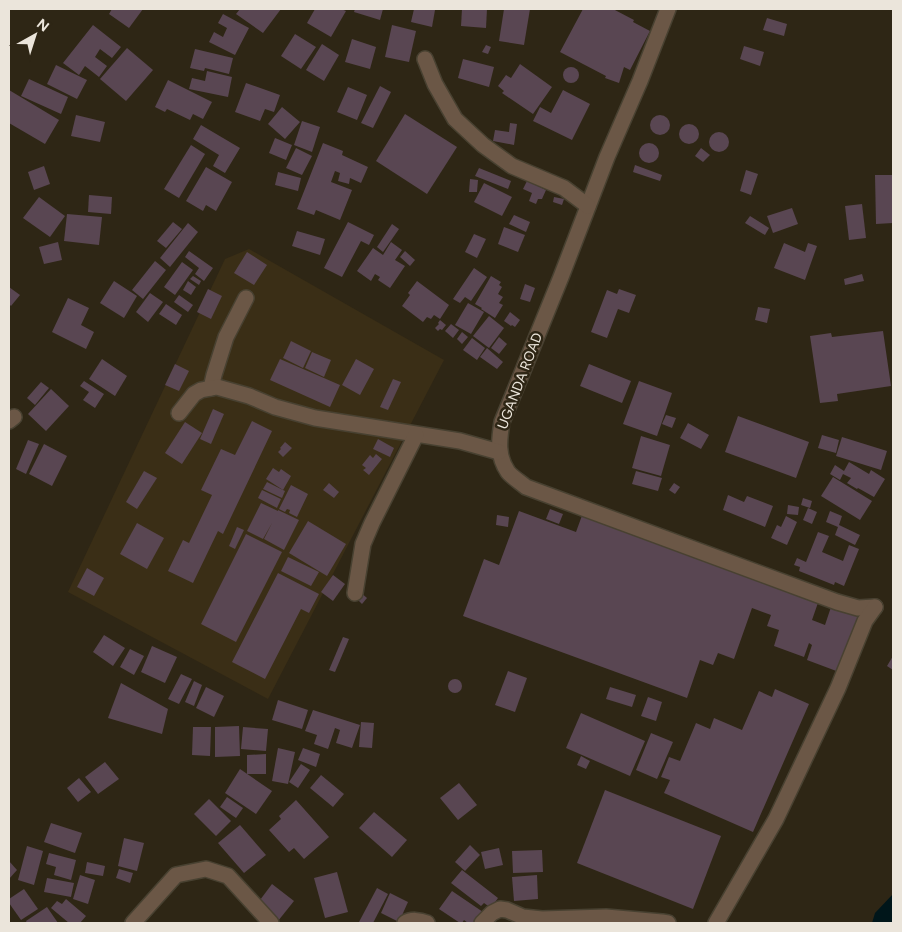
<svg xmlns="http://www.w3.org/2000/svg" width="902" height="932" viewBox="0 0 902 932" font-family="Figtree,sans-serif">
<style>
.built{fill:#3a2e16}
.water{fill:#00161a}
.building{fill:#594652}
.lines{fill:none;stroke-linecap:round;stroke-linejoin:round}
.street-casing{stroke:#484131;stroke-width:18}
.street{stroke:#6b5746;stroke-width:15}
.labels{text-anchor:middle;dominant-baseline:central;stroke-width:5;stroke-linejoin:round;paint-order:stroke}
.street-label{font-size:14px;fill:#ebe5db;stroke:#2e2615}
</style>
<rect width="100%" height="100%" fill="#2e2615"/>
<path class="built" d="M249,249L444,360L268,699L68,592L225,259Z"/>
<path class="water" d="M893,894V923H872L875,913Z"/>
<g class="building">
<path d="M112,9H143L129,28L109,14Z"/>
<path d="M240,9H281L263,33L236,14Z"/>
<path d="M315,9H341L346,11L331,37L307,23Z"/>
<path d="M355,9H383L380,20L354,12Z"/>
<path d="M414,9L435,10L432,27L411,22Z"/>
<path d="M462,9H487L486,28L461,26Z"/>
<path d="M504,9H530L524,45L499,41Z"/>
<path d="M583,9H613L634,20L633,22L650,31L630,70L624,67L619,83L605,78L606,76L560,52Z"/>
<path d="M223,14L249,28L235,55L209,42L214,32L223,37L227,28L218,23Z"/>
<path d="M767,18L787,24L784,36L763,30Z"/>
<path d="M93,25L121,47L112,58L100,49L95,57L107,66L99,77L85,66L79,75L63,63Z"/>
<path d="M392,25L416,31L409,62L385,57Z"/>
<path d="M295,34L316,47L301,69L281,56Z"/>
<path d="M352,39L376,47L370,69L345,62Z"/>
<path d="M322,44L339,55L324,81L306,70Z"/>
<path d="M486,45L491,47L488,54L482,52Z"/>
<path d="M744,46L764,52L760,66L740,59Z"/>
<path d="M127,48L153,70L126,101L100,79Z"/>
<path d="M195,49L233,58L229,74L205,68L204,71L190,68Z"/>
<path d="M463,59L494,67L489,87L458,78Z"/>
<path d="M520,64L552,87L533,114L502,93L504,91L498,86L506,75L511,78Z"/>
<path d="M56,65L87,80L77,99L47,84Z"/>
<circle cx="571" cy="75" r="8"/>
<path d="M207,71L232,77L228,97L189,89L192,78L205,81Z"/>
<path d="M29,79L68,97L61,114L21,96Z"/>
<path d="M168,80L212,102L203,119L193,114L190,120L167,109L165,112L155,107Z"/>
<path d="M246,83L280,95L274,112L265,109L260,121L235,112Z"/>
<path d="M380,86L391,92L373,128L361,123Z"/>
<path d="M348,87L367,95L357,120L337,112Z"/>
<path d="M9,90L59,120L45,144L9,123Z"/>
<path d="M563,90L590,104L572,140L533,121L540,107L551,113Z"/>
<path d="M282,107L300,122L285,139L268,124Z"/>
<path d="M405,114L457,147L427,194L376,161Z"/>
<circle cx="660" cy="125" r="10"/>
<path d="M76,115L105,122L100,142L71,136Z"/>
<path d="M302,121L320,127L312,152L294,145Z"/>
<path d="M510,123L517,124L514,145L493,141L495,130L509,132Z"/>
<circle cx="689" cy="134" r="10"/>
<path d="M201,125L240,148L225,173L213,166L219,155L193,139Z"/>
<circle cx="719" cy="142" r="10"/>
<path d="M275,138L292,145L286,160L269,153Z"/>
<circle cx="649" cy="153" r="10"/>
<path d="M323,143L343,151L342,155L368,167L361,183L350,178L349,184L338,181L340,173L335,171L331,182L352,190L340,220L316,210L314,215L297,209Z"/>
<path d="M191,145L205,154L179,198L164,189Z"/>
<path d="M296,148L312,156L302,175L286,168Z"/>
<path d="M701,148L710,155L703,162L695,156Z"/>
<path d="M635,165L662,175L660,181L633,172Z"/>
<path d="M44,166L50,184L34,190L28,172Z"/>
<path d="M206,167L232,182L216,211L206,205L203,211L186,201Z"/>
<path d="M479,168L511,181L508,189L475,176Z"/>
<path d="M746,170L758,174L751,195L740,191Z"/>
<path d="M278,172L301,178L298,191L275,185Z"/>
<path d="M875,175H893V223L876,224Z"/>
<path d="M470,179L478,180L477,192H469Z"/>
<path d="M527,181L546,190L542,199H538L536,204L529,201L532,193L523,189Z"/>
<path d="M484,183L512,197L502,216L474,202Z"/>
<path d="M89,195L112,197L111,214L88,212Z"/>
<path d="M39,197L65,216L50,237L23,218Z"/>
<path d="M554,197L564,199L562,205L553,202Z"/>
<path d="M862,204L866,238L849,240L845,206Z"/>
<path d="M792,208L798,224L773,233L767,216Z"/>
<path d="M67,214L102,217L99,245L64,241Z"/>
<path d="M514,215L530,222L526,232L509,224Z"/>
<path d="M750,216L769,228L765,235L745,223Z"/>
<path d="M173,222L182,229L166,248L157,241Z"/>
<path d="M348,222L374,235L369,245L361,241L342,277L324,268Z"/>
<path d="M188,223L198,232L170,267L160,258Z"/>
<path d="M392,224L399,229L383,252L377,247Z"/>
<path d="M504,227L525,235L518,252L498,244Z"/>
<path d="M297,231L325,239L320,255L292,246Z"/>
<path d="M474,234L486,239L477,258L465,252Z"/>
<path d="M58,242L62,260L44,264L39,247Z"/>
<path d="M391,242L402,250L395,260L405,266L390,288L378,280L380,277L375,274L371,281L357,271L373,248L383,255Z"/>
<path d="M784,243L805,252L808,243L817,246L805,280L774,268Z"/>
<path d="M189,251L213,268L204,281L195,274L199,268L185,257Z"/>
<path d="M405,251L415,260L410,266L400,257Z"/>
<path d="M247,252L267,265L254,285L234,273Z"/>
<path d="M155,261L166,270L143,299L132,290Z"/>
<path d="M182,262L193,270L175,295L164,287Z"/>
<path d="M474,268L487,277L471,301L465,297L460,303L453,299Z"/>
<path d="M862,274L864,281L845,285L844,279Z"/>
<path d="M193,276L201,281L199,285L190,279Z"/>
<path d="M491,276L501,282L499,285L502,287L498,294L503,297L499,303L503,305L495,318L481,309L482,308L475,304Z"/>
<path d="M114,281L137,296L124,318L100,303Z"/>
<path d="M188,281L196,287L191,295L183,290Z"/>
<path d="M417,281L449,305L440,319L434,315L431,319L427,317L423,322L402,306L410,295L408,293Z"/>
<path d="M525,284L535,288L530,302L520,299Z"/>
<path d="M9,287L20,295L11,306L9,304Z"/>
<path d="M208,289L222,296L211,319L197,312Z"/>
<path d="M619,289L636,295L629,313L618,309L607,338L591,332L607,290L617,294Z"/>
<path d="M150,293L163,302L148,322L136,312Z"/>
<path d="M179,295L193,305L188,312L174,302Z"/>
<path d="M68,298L89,308L81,325L94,332L86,349L52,332Z"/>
<path d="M468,303L484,312L471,334L455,325Z"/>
<path d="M166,304L182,315L176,325L159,314Z"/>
<path d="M758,307L770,309L767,323L755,320Z"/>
<path d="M510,312L520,320L515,327L512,325L511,326L504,321Z"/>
<path d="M489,316L504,328L489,348L473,336Z"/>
<path d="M440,320L446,325L442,330L440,329L438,331L435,328L439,324L438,323Z"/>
<path d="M451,324L459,330L453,338L445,331Z"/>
<path d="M883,331L891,386L837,394L838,401L820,403L810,336L831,333L832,337Z"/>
<path d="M462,332L468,337L462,344L457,339Z"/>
<path d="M499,337L507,344L499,354L491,348Z"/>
<path d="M472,338L485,348L477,360L463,350Z"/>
<path d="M291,341L311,351L303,368L283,358Z"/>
<path d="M487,348L503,362L497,369L480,357Z"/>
<path d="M312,352L331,360L324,377L305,368Z"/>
<path d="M102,359L127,376L115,396L89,379Z"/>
<path d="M280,359L340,385L330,407L270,380Z"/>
<path d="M356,359L374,369L360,395L342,385Z"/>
<path d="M175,364L189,371L179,391L165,385Z"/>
<path d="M589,364L631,381L622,403L580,386Z"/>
<path d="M393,379L401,382L388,410L380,407Z"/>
<path d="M84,381L104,394L95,408L83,400L89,392L80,386Z"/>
<path d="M639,381L672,393L657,436L623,424Z"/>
<path d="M41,382L49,388L35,405L27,398Z"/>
<path d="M51,389L69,406L46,431L28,414Z"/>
<path d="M213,409L224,414L211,444L200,439Z"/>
<path d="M666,415L676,418L672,428L662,424Z"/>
<path d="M738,416L809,442L796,478L725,452Z"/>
<path d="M252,421L272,431L223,534L218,531L193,583L168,571L183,540L189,543L212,495L201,490L221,449L235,455Z"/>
<path d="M185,422L202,433L182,464L165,453Z"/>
<path d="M688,423L709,435L701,449L680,438Z"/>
<path d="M822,435L839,440L836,453L818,448Z"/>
<path d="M641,436L670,445L661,476L632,468Z"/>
<path d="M842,437L887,451L881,470L836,456Z"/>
<path d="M378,439L394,448L390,457L373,449Z"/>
<path d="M28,440L39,444L26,474L16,469Z"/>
<path d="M285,442L292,448L283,457L278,452L281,449L280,448Z"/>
<path d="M44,444L67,456L52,486L29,474Z"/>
<path d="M376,454L382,459L369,475L363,470L366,468L362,465L370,455L373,458Z"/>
<path d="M849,462L869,474L871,470L885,479L874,497L858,488L857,489L847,483L851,478L843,474L840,480L830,474L835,465L844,471Z"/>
<path d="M273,468L279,472L281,469L291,476L283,490L266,479Z"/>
<path d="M144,471L157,478L137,509L126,502Z"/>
<path d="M636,471L662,478L658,491L632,484Z"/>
<path d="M833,477L872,501L860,520L821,496Z"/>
<path d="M267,482L285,491L282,498L263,489Z"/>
<path d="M329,483L339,492L334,498L323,490Z"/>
<path d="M674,483L680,487L675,494L669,490Z"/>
<path d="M291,485L308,494L297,517L289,513L290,510L287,509L285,512L279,509Z"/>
<path d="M262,490L281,499L277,508L258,498Z"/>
<path d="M728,495L744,502L747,496L773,506L765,527L723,510Z"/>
<path d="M803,498L812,501L810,508L801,505Z"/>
<path d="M261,503L278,511V510L299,520L284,550L264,539L272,523L263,539L247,531Z"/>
<path d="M788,505L799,507L798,515L787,514Z"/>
<path d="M808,508L817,512L812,524L803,520Z"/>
<path d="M550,509L563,514L559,524L546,519Z"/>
<path d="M584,510L820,597L812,620L825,625L831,607L860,617L839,672L807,660L812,645L809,643L804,657L774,646L779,630L767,626L771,615L752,608L734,659L718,653L713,665L700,660L687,698L463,616L484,559L499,565L519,511L576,532Z"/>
<path d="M830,511L842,516L839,525L860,535L855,545L835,535L838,527L826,522Z"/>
<path d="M497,515L509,517L508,527L496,525Z"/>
<path d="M786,516L797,522L787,545L771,538L777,525L781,527Z"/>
<path d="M308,521L346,544L327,576L289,553Z"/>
<path d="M137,523L164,538L147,569L120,554Z"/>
<path d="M237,527L244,530L235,549L229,546Z"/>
<path d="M818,532L829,536L822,552L843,561L849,545L859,549L844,586L835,582L834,585L799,571L800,567L794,565L797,558L806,562Z"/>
<path d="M246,534L282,552L236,642L201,624Z"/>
<path d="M288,557L319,572L311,586L281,571Z"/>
<path d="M87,568L104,578L94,596L77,587Z"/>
<path d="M278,573L319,594L309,613L301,609L265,679L232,662Z"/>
<path d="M333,575L345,584L333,601L321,592Z"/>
<path d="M360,592L367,598L362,604L356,598Z"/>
<path d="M104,635L125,648L113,666L93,652Z"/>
<path d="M343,637L349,639L335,672L329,670Z"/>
<path d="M152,646L177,657L165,683L141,672Z"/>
<path d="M130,649L144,656L134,675L120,667Z"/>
<path d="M893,656V670L887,666Z"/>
<path d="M508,671L527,678L515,712L495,705Z"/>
<path d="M181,674L192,679L179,704L168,699Z"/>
<circle cx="455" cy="686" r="7"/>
<path d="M194,681L202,685L194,706L185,702Z"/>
<path d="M121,683L168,709L162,734L108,718Z"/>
<path d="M206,687L224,696L214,717L196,708Z"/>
<path d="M610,687L636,695L632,707L606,699Z"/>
<path d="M775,689L809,704L753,832L664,793L670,780L661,777L669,757L680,761L696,723L710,729L714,718L742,730L759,691L772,697Z"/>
<path d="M648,697L662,702L656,721L641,716Z"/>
<path d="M278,700L308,710L302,729L272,720Z"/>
<path d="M313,710L360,725L352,748L336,743L340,730L335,728L328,749L314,744L317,735L305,731Z"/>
<path d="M581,713L645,741L630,776L566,748Z"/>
<path d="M361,722L374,723L372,748L359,747Z"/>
<path d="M239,726L240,756L215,757V727Z"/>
<path d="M193,727H211L210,756L192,755Z"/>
<path d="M243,727L268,729L266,751L241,749Z"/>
<path d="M651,733L673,742L657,779L636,770Z"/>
<path d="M278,748L295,752L288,784L272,781Z"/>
<path d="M303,748L320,754L316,767L298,760Z"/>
<path d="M266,754V774H247V755Z"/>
<path d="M581,756L590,761L586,769L577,765Z"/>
<path d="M105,762L119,779L98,794L85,777Z"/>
<path d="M301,764L310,770L298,788L289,782Z"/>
<path d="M240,769L272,791L256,814L225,793Z"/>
<path d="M321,775L344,794L333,807L310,788Z"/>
<path d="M79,778L91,792L78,802L67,788Z"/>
<path d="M459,783L477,805L458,820L440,798Z"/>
<path d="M605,790L721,836L693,909L577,863Z"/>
<path d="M227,797L243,808L236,818L220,807Z"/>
<path d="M209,799L231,821L216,836L194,814Z"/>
<path d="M296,800L329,837L304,859L294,848L289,852L269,830L281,819L279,816Z"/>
<path d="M374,812L407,840L392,857L359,828Z"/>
<path d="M51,823L82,833L75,853L44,842Z"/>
<path d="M240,825L266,855L244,873L218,843Z"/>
<path d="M124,838L144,843L137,871L118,866Z"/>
<path d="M470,845L480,855L465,871L455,862Z"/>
<path d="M27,846L43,851L34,885L18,880Z"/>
<path d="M499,848L503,865L485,869L481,852Z"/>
<path d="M542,850L543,872L513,873L512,851Z"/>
<path d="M49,853L76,860L71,880L54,875L56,867L46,864Z"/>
<path d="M9,861L17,870L9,879Z"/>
<path d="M87,862L105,866L103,876L85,873Z"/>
<path d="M119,869L133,873L130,883L116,878Z"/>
<path d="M462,870L498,898L491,908L484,903L481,906L451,883Z"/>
<path d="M337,872L348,912L325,918L314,878Z"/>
<path d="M80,875L95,880L88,904L73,899Z"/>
<path d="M537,875L538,899L514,901L512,877Z"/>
<path d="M47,878L74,883L71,897L44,892Z"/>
<path d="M272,884L294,901L278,921L257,904Z"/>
<path d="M377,888L388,894L373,923H361L359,922Z"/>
<path d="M24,889L38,909L21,920L9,903V899Z"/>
<path d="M452,891L483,912L475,923H468L464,920L462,923H460L439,909Z"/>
<path d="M390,893L408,902L399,922L381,913Z"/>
<path d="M66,899L86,916L80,923H69L51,908L57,901L62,904Z"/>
<path d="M47,907L58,923H27L26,921Z"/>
</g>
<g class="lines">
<defs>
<g id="street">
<path d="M668,9L640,81L607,157L561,277L502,422C499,440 497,456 508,472C512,477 520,482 526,487L837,602L858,608L875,607"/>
<path d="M425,59L435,84L455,119L483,145L512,166L564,188L588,206"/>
<path d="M211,388L214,375L226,337L246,298"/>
<path d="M179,413L194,394L201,390L217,387L249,396L275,407L315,418L460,441L499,452"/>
<path d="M9,421L14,417"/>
<path d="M355,593L363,544L372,523L416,435"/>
<path d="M133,923L176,875L206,869L228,876L271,923"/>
<path d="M405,923C411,919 420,920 427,923"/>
<path d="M482,923L492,913L500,909L507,910L523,917L542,919L606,917L662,922L668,923"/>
<path d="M716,923L776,819L838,688L865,621L875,607"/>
</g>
</defs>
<use href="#street" class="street-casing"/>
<use href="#street" class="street"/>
</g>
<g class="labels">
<g class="street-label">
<text transform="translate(520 381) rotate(-69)">UGANDA ROAD</text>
</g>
</g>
<rect width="902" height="932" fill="none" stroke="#ebe5db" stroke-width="20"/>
<g transform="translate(35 35) rotate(39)" stroke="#2e2615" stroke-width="4" paint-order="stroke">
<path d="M0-4L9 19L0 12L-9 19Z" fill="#ebe5db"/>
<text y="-8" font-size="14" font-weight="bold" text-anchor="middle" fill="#ebe5db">N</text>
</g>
</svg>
